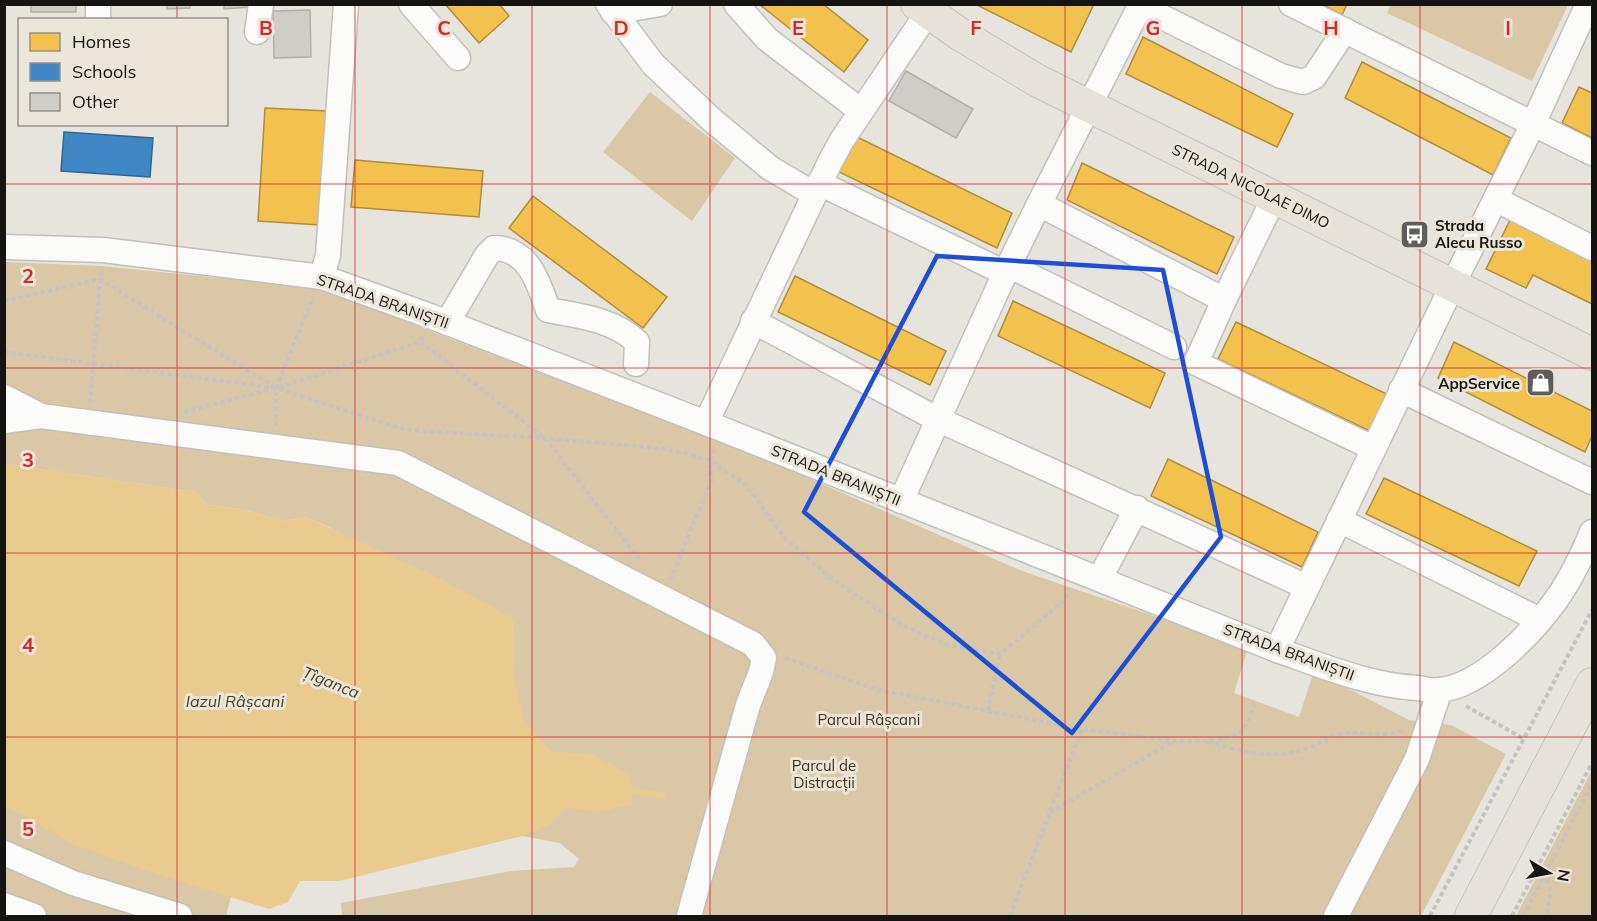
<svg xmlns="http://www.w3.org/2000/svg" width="1597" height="921" viewBox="0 0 1597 921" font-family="Mulish,sans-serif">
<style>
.green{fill:#d9c7a5}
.water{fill:#e9cb8f}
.homes{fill:#f2c14e;stroke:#b08d3b;stroke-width:1.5}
.schools{fill:#3f88c5;stroke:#33658f;stroke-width:1.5}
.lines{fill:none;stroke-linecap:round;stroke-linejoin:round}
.stream{stroke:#e9cb8f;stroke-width:6}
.building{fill:#cfcdc8;stroke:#b3b0ac;stroke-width:1.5}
.minor-casing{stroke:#c3c0bb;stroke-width:27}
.major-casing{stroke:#c3c2bf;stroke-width:34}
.path{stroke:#c4c3c2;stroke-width:4;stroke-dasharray:4.5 3;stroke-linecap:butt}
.minor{stroke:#fbfbfa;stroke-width:24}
.major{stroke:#e7e2d9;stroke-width:32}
.marked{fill:none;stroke:#1d4ed8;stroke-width:4.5;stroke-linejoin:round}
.grid{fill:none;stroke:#d62828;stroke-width:1.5;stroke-opacity:0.55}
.labels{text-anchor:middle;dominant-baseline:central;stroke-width:6;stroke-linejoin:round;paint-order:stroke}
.street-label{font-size:15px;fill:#161410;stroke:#ebe5da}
.poi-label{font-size:15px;font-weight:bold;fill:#161410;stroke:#ebe5da;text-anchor:start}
.park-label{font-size:15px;fill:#45340f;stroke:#ebe5da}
.water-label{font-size:16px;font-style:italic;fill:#4d3c18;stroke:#ebe5da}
.grid-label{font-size:20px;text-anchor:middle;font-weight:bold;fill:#d62828;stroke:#ebe5da;stroke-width:6;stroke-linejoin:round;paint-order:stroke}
</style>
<rect width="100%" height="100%" fill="#e7e4de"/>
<g class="green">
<path d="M1391,4H1568V5L1532,81L1387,13Z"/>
<path d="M650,92L735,158L692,221L603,152Z"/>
<path d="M5,262L101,266L307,287L342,297L762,458L1022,571L1248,648L1234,693L1299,717L1314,671L1409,720L1451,725L1506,754L1421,916H342L341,903L511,871L574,867L579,859L560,843L522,836L341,536L331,528L306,517L284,521L242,509L207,505L196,492L5,464Z"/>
<path d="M1592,770V916H1516Z"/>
<path d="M4,805L231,896L226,916H5Z"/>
</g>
<path class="water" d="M5,464L196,492L207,505L242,509L284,521L306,517L437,577L514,619L513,673L524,721L551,751L594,755L631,775L632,804L600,812L565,808L548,825L522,836L339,881H300L288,902L269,909L144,870L73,844L5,805Z"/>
<g class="homes">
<path d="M445,4H499L509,16L479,43Z"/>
<path d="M759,4H823L868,40L844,72Z"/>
<path d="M975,4H1094L1071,52Z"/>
<path d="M1321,4H1347L1342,15Z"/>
<path d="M1143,37L1293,114L1277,147L1126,74Z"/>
<path d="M1362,62L1511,138L1493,175L1345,98Z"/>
<path d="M1579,87L1592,93V138L1562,123Z"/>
<path d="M265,108L327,111L320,225L258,221Z"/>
<path d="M855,136L1012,213L997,248L839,172Z"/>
<path d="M355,160L483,171L479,217L351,207Z"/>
<path d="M1082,163L1234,237L1217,274L1067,200Z"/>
<path d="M533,196L667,297L643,328L509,228Z"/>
<path d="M1510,220L1592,260V304L1533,275L1526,288L1486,269Z"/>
<path d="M795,276L946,351L930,385L778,312Z"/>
<path d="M1013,301L1165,373L1150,408L998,336Z"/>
<path d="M1236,322L1391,396L1372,432L1218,359Z"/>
<path d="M1454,342L1592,411V436L1585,452L1438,378Z"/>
<path d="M1168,459L1318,532L1302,567L1151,496Z"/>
<path d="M1384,478L1537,551L1519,586L1366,514Z"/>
</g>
<path class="schools" d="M64,132L153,138L150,177L61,171Z"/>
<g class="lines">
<path class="stream" d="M625,790L663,795"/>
</g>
<g class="building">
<rect x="31" y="4" width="45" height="8"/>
<path d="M167,4H190V8L167,9Z"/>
<path d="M224,4H251V7L224,9Z"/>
<path d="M310,10L311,57L274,58L273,11Z"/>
<path d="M906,71L973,109L956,138L889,101Z"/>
</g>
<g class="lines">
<defs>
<g id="minor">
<path d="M411,4L458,58"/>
<path d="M608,4L653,64L712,120L770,168L814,194"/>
<path d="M736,4L767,39L861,111"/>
<path d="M1141,4L1039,204L1224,300L1274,198"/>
<path d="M1291,4L1592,153"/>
<path d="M1140,6L1281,76L1303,82L1314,77L1345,30"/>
<path d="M613,12L660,4"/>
<path d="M98,20V4"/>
<path d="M257,32L261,4"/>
<path d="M819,183L1005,273"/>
<path d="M1497,200L1592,248"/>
<path d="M4,247L103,250L322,277L430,316L719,428L1277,650C1323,666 1368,685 1417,688C1424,689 1432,691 1439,690C1481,687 1533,632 1556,600C1571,579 1582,556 1592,532"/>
<path d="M1008,265L1174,347"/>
<path d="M322,277L328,255L346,4"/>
<path d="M1224,300L1196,363L1373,448"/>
<path d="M753,321L937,419L1307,587"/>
<path d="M447,323L487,255L494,248C528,248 539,283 548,310C579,316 613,319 637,342L636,364"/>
<path d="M1401,390L1592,482"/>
<path d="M4,397L41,416"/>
<path d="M4,421L41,416L398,463L753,644L764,658L761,672L748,705L689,916"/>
<path d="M706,423L830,162L842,140L928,12"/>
<path d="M901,501L1005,273L1039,204"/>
<path d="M1339,520L1540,620"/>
<path d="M1100,578L1137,508"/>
<path d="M1277,650L1453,284L1533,124L1588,4"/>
<path d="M4,853L73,883L180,916"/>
<path d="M4,905L34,916"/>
<path d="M1336,916L1417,759L1440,690"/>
</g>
<g id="major">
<path d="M917,4L961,35L1038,81L1592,354"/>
<path d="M1471,916L1592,684"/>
</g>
</defs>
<use href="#minor" class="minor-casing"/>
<use href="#major" class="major-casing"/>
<g class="path">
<path d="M4,301L100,279L273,386"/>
<path d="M420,342L545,438L641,561"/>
<path d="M4,352L276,388L406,430L545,438L667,449L710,460L746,485L785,538L829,577L904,626L951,646L1000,654L1065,600L1069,588"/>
<path d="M90,403L101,270"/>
<path d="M184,412L276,388L420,342L423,336"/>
<path d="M276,426V388L313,297"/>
<path d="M670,580L711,481L710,460L713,449"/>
<path d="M785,658L878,690L1082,729L1173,741H1205L1230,737L1241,731L1248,723L1255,701"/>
<path d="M1466,706L1524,739"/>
<path d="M988,711L1000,654"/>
<path d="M1208,742C1240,751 1275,761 1308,748C1322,743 1329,736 1346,733C1366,731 1385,739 1404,729"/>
<path d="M1050,813L1173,741"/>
<path d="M1546,872L1550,893L1547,916"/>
<path d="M1010,916L1082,729"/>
<path d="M1430,916L1592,610"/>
<path d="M1512,916L1592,763"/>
<path d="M1523,916L1592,784"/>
</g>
<use href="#minor" class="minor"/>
<use href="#major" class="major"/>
</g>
<path class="marked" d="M937,256L1163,270L1221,537L1072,733L804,512Z"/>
<path class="grid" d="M177,4V20M355,4V916M532,4V916M710,4V916M887,4V916M1065,4V916M1242,4V916M1420,4V916M177,124V916M4,184H1592M4,368H1592M4,553H1592M4,737H1592"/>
<defs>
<symbol id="bus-square" viewBox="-11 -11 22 22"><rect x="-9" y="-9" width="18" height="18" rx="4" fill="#5f5d58" stroke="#ebe5da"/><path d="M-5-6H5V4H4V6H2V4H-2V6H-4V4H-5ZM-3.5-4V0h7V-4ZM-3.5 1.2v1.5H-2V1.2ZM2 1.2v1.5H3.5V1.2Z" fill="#fff"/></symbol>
<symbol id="shop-square" viewBox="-11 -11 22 22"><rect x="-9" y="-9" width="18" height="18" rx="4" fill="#5f5d58" stroke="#ebe5da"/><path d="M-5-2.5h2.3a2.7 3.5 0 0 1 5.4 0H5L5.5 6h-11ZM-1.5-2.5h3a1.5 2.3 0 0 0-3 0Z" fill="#fff"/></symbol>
</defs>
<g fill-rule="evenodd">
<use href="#bus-square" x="1398" y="218" width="33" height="33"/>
<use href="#shop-square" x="1524" y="366" width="33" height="33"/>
</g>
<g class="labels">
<g class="street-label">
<text transform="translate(1251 186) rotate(26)">STRADA NICOLAE DIMO</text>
<text transform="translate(383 301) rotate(19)">STRADA BRANIȘTII</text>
<text transform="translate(836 475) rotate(22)">STRADA BRANIȘTII</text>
<text transform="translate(1289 652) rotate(20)">STRADA BRANIȘTII</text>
</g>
<g class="poi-label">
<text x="1435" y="225">Strada<tspan x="1435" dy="17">Alecu Russo</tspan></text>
<text x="1520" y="383" text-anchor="end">AppService</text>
</g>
<g class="park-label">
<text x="869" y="719">Parcul Râșcani</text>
<text x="824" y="765">Parcul de<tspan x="824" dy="17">Distracții</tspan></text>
</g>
<g class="water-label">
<text transform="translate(331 682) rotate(22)">Țîganca</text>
<text x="235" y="701">Iazul Râșcani</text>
</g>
</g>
<g class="grid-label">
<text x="266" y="35">B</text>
<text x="444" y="35">C</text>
<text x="621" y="35">D</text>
<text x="798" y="35">E</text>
<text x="976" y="35">F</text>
<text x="1153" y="35">G</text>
<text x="1331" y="35">H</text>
<text x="1508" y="35">I</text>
<text x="28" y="283">2</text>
<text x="28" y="467">3</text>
<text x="28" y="652">4</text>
<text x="28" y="836">5</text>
</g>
<rect width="1597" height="921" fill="none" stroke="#161410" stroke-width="12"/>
<rect x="18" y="18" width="210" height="108" fill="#ebe5da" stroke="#969189" stroke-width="1.5"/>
<rect x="30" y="33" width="30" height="18" fill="#f2c14e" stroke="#969189" stroke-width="1.5"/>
<text x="72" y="48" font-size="18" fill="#161410">Homes</text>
<rect x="30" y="63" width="30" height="18" fill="#3f88c5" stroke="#969189" stroke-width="1.5"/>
<text x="72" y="78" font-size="18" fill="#161410">Schools</text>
<rect x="30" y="93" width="30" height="18" fill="#cfcdc8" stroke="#969189" stroke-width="1.5"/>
<text x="72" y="108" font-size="18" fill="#161410">Other</text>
<g transform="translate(1549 873) rotate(100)" stroke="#ebe5da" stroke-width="4.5" paint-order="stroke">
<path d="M0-4.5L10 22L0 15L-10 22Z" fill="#161410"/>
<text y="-9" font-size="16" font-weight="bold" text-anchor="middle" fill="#161410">N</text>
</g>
</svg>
